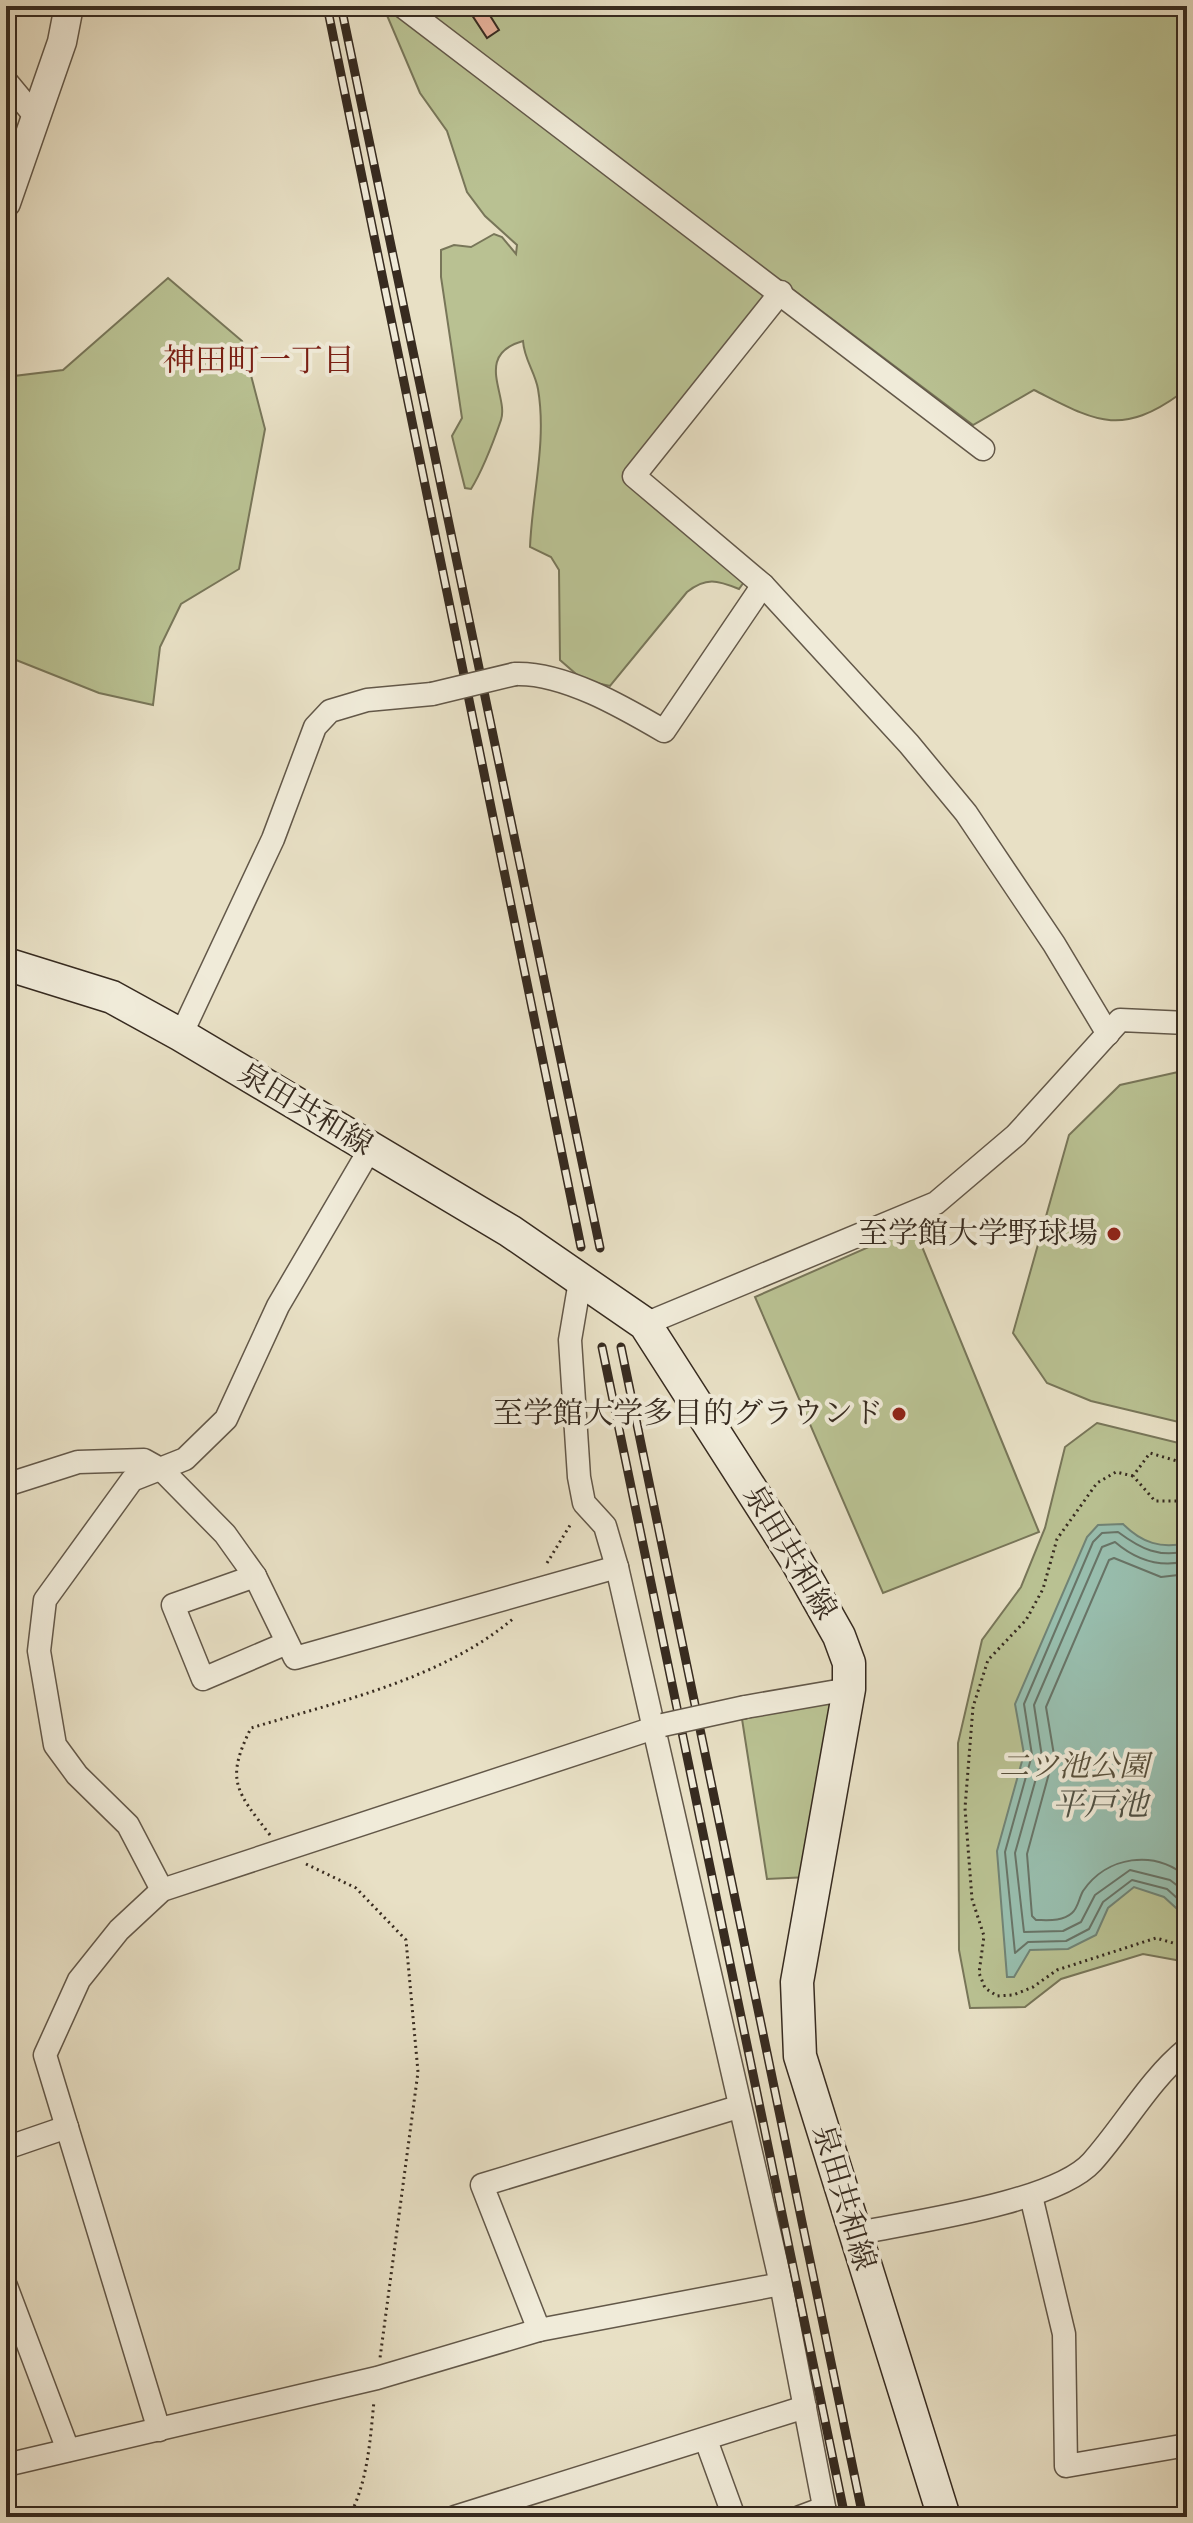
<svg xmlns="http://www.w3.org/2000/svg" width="1193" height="2523" viewBox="0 0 1193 2523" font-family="'IM FELL DW Pica','Noto Serif JP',serif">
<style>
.green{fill:#b9c192;stroke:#787659;stroke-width:2}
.water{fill:#98beae;stroke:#718375;stroke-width:2}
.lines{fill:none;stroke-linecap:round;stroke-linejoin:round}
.shore{stroke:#687467;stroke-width:2}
.building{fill:#e6b19a;stroke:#372b20;stroke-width:2}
.minor-casing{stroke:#635849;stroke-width:25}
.tertiary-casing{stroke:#635849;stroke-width:31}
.secondary-casing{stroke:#372b20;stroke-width:35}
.path{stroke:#372b20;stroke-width:3;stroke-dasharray:2 4;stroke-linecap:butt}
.minor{stroke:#f0ebd9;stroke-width:22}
.tertiary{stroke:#f0ebd9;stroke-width:28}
.secondary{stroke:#f0ebd9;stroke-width:32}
.rail-casing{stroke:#372b20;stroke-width:9}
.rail{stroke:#f0ebd9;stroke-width:6;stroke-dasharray:18;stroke-linecap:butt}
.minor-bridge-casing{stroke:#635849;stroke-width:25;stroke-linecap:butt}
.minor-bridge{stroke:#f0ebd9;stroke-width:22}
.poi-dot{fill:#8f2418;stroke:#f0ebd9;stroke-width:3}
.labels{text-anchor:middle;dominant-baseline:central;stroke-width:8;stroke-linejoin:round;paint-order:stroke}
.street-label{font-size:30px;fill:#372b20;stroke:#f0ebd9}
.poi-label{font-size:30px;fill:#372b20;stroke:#f0ebd9;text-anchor:end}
.park-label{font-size:30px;font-style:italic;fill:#58503c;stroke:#f0ebd9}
.neighbourhood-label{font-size:32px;fill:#7a1f14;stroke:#f0ebd9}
.water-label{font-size:32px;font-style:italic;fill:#4f5044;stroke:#f0ebd9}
</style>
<rect width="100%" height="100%" fill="#e8e0c5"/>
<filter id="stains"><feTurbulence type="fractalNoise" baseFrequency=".0025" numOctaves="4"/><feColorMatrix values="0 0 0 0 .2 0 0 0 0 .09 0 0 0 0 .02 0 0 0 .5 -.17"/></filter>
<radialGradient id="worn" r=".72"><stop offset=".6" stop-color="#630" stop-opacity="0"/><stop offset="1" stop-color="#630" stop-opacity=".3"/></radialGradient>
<g class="green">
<path d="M1187,6V405L1180,394C1119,438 1094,420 1034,390L973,425L780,280L629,478L744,582L739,589C717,580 706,577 687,592L610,686L583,680L560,660L559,570L551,557L530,547C532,495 547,442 538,389C535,372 524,359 523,341C473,355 509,396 501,420C493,443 484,468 471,489L465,488L452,436L462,418L441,277V250L454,245L471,247L494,234L502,237L516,254L517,245L485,216L467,192L447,131L420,93L383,6Z"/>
<path d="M168,278L242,341L265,429L239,569L181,604L160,647L153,705L99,693L6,656V377L63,370Z"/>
<path d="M1187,1070V1424L1091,1401L1047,1383L1013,1333L1069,1135L1120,1085Z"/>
<path d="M914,1227L1039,1532L883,1593L755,1297Z"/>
<path d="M1097,1423L1187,1445V1962L1143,1954L1061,1979L1025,2007L970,2008L959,1950L958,1743L982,1640L1021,1587L1045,1528L1065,1447Z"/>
<path d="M844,1699L809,1877L767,1879L742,1719Z"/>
</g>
<path class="water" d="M1123,1524C1142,1543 1161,1549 1187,1543V1918L1164,1897L1134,1887L1108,1908L1096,1935L1068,1949L1030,1950L1014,1977H1007L997,1851L1024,1754L1015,1704L1087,1537L1098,1525Z"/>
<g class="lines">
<g class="shore">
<path d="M1187,1551C1159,1558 1141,1549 1118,1532L1102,1533L1093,1542L1024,1704L1032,1755L1005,1852L1015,1953L1028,1942L1066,1941L1089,1929L1103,1902L1132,1880L1167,1889L1187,1907"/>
<path d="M1187,1561C1160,1568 1136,1560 1115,1542L1102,1547L1034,1705L1042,1757L1015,1853L1024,1932L1063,1931L1081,1922L1095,1895L1130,1870L1170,1880L1187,1893"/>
<path d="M1187,1574L1161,1577L1114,1558L1109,1560L1046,1707L1054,1755L1027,1854L1032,1916L1036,1920C1047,1920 1062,1922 1072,1913C1078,1908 1079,1898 1083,1891C1107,1856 1154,1849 1187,1877"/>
</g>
</g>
<path class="building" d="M466,6H484L499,30L487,38Z"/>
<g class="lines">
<defs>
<g id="minor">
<path d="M402,6L983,449"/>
<path d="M6,81L35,116"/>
<path d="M781,292L634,476L763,585L909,744L966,813L1054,944L1108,1034"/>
<path d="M515,674C563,672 623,707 664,731L763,585"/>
<path d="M181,1035L273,839L315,727L330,711L367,700L432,694"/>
<path d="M580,1281L570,1340L579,1477L584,1503L605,1526L617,1567L781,2284L826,2517"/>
<path d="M645,1324L936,1203L1016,1135L1120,1020L1187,1023"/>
<path d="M6,1485L78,1462L144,1460L162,1470L225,1534L255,1576L295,1658L617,1567"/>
<path d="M255,1576L173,1605L203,1679L287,1643"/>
<path d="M745,1707L849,1689"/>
<path d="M162,1890L128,1825L77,1775L55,1745L39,1651L45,1600L132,1480L185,1459L226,1419L278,1306L370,1149"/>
<path d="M6,2148L67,2127"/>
<path d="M1031,2196L1064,2334L1066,2466L1187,2445"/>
<path d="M853,2234C911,2222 1055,2203 1092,2162C1125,2125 1149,2080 1187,2049"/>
<path d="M6,2286L68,2450"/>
<path d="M539,2330L482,2185L738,2107"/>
<path d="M159,2430L45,2055L79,1980L119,1930L162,1890L663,1725"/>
<path d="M706,2440L734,2517"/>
<path d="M6,2465L377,2378L539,2330L781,2284"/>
<path d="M455,2517L805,2407"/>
<path d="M800,2517L824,2508"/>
</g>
<path id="tertiary" d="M6,203L62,42L69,6"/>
<path id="secondary" d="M6,964L112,997L181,1035L510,1231L645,1324L795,1558L839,1636L849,1663V1689L797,1982L800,2056L944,2517"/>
</defs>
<use href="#minor" class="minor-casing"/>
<use href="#tertiary" class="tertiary-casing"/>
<use href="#secondary" class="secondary-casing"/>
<g class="path">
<path d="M6,1291L16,1288"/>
<path d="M1187,1464L1150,1453L1133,1476L1155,1501H1187"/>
<path d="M1133,1476L1116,1472L1097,1483L1057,1539L1043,1589L1026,1620L988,1660L973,1707L965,1808L972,1899L984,1936L979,1973L985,1988L997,1996L1013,1995L1033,1987L1057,1970L1156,1938L1187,1947"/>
<path d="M547,1563L572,1522"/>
<path d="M270,1835C236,1791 225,1780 251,1728C340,1701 442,1679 514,1618"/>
<path d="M306,1864L356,1888L406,1940L418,2072L380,2358"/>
<path d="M349,2517C368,2481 370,2441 374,2401"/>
</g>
<use href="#minor" class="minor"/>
<use href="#tertiary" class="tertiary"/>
<use href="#secondary" class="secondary"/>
<defs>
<g id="rail">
<path d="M327,6L581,1247"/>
<path d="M341,6L600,1248"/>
<path d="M602,1347L845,2517"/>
<path d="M621,1347L863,2517"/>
</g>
</defs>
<use href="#rail" class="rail-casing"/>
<use href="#rail" class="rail"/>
<defs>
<g id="minor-bridge">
<path d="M432,694L515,674"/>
<path d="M663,1725L745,1707"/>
</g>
</defs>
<use href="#minor-bridge" class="minor-bridge-casing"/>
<use href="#minor-bridge" class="minor-bridge"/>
</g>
<g class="poi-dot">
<circle cx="1114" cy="1234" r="8"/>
<circle cx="899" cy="1414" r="8"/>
</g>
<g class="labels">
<g class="street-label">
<text transform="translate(305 1110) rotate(31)">泉田共和線</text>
<text transform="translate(789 1553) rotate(59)">泉田共和線</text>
<text transform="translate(843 2198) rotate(73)">泉田共和線</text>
</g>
<g class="poi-label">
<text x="1098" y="1234">至学館大学野球場</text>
<text x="883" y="1414">至学館大学多目的グラウンド</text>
</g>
<g class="park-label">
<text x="1074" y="1767">二ツ池公園</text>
</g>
<g class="neighbourhood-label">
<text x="259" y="362">神田町一丁目</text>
</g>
<g class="water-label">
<text x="1100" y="1806">平戸池</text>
</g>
</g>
<rect width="1193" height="2523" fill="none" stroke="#e8e0c5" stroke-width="32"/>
<rect x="8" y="8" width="1177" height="2507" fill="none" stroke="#372b20" stroke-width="4"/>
<rect x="16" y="16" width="1161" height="2491" fill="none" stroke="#372b20" stroke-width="2"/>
<rect width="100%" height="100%" filter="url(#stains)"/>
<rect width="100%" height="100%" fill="url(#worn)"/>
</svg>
